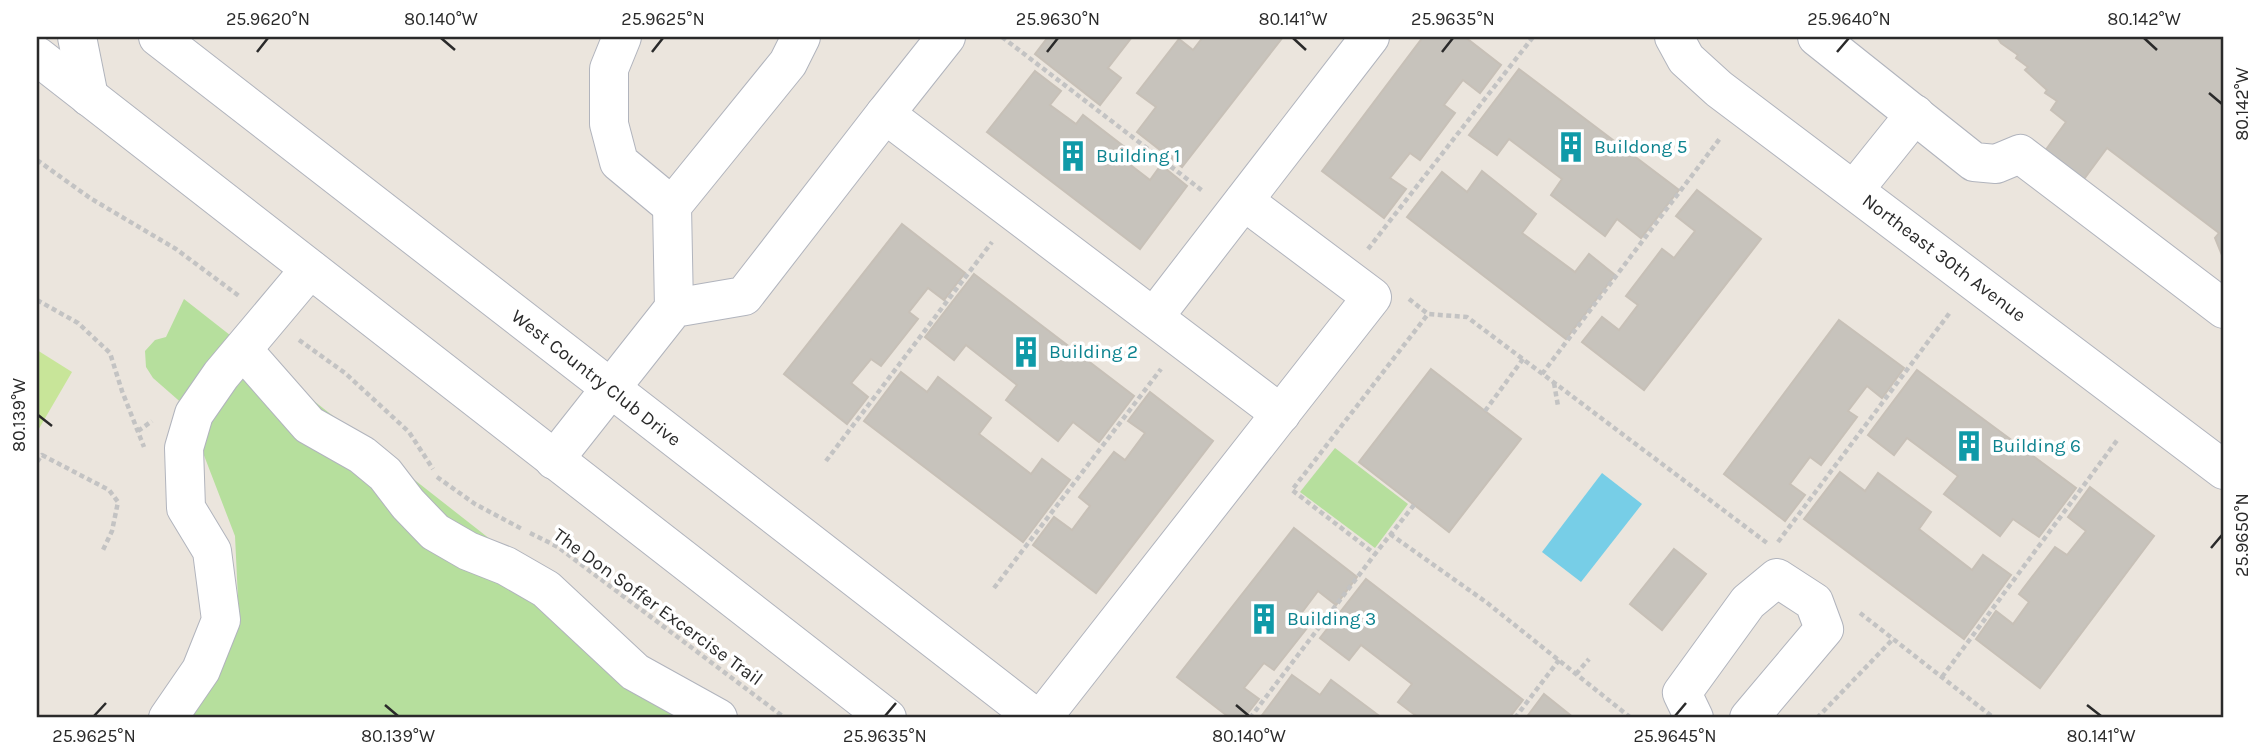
<svg xmlns="http://www.w3.org/2000/svg" width="2261" height="755" viewBox="0 0 2261 755" font-family="Karla,sans-serif">
<style>
.green{fill:#b6df9d}
.pitch{fill:#c8e599}
.water{fill:#77cee7}
.building{fill:#c7c3bc;stroke:#c7c0b7;stroke-width:2}
.lines{fill:none;stroke-linecap:round;stroke-linejoin:round}
.minor-casing{stroke:#b1b4bd;stroke-width:40}
.path{stroke:#c3c3c3;stroke-width:4.5;stroke-dasharray:5 3.5;stroke-linecap:butt}
.minor{stroke:#fff;stroke-width:38}
.ticks{fill:none;stroke:#2a2a2a;stroke-width:2.5}
.labels{text-anchor:middle;dominant-baseline:central;stroke-width:7;stroke-linejoin:round;paint-order:stroke}
.culture-label{font-size:19px;fill:#0d838f;stroke:#fff;text-anchor:start}
.street-label{font-size:19px;fill:#2a2a2a;stroke:#fff}
.neatline{fill:none;stroke:#2a2a2a;stroke-width:2.5}
.ticks-label{font-size:18px;text-anchor:middle;fill:#2a2a2a}
</style>
<rect width="100%" height="100%" fill="#ebe5dd"/>
<g class="green">
<path d="M184,299L718,718H190L239,620L235,536L185,406L153,378L146,367L145,351L155,340L166,337Z"/>
<path d="M1335,448L1408,504L1375,548L1300,492Z"/>
</g>
<path class="pitch" d="M37,350L72,372L37,432Z"/>
<path class="water" d="M1602,473L1642,504L1581,582L1542,552Z"/>
<g class="building">
<path d="M1048,37H1132L1108,68L1121,78L1100,105L1035,54Z"/>
<path d="M1203,37H1283L1182,167L1137,132L1156,107L1137,93L1179,39L1193,50Z"/>
<path d="M1423,37H1465L1501,65L1480,93L1463,80L1444,105L1455,113L1420,160L1410,153L1390,178L1406,189L1384,218L1322,171Z"/>
<path d="M1997,37H2224V260L2215,238L2219,233L2107,148L2084,179L2045,151L2066,122L2051,110L2057,101L2045,93L2047,90L2025,70L2028,67L2016,58L2018,55L2001,43Z"/>
<path d="M1519,69L1679,190L1641,238L1617,219L1605,236L1551,195L1562,179L1509,139L1497,155L1469,135Z"/>
<path d="M1035,71L1061,91L1050,105L1076,124L1083,115L1131,152L1124,160L1150,180L1161,165L1187,186L1140,249L987,132Z"/>
<path d="M1482,171L1536,214L1522,233L1575,272L1589,254L1615,275L1566,339L1407,217L1442,172L1467,192Z"/>
<path d="M1697,190L1761,239L1644,390L1582,342L1602,317L1619,330L1638,305L1626,296L1662,249L1674,258L1695,231L1676,216Z"/>
<path d="M902,224L965,273L944,300L928,288L909,312L918,319L881,366L871,359L851,383L868,397L847,424L784,374Z"/>
<path d="M974,274L1134,396L1099,442L1073,422L1058,441L1006,400L1017,385L966,345L954,360L925,337Z"/>
<path d="M1839,320L1904,368L1882,398L1867,386L1848,411L1857,417L1821,465L1810,457L1790,484L1805,495L1785,521L1724,474Z"/>
<path d="M1431,369L1521,439L1449,532L1359,462Z"/>
<path d="M1917,370L2076,488L2039,537L2013,519L2000,536L1944,494L1958,476L1907,438L1894,455L1868,435Z"/>
<path d="M901,372L927,392L938,377L991,418L979,434L1031,474L1042,459L1070,480L1023,542L864,421Z"/>
<path d="M1150,392L1213,441L1096,593L1033,545L1054,517L1072,530L1090,506L1079,497L1114,452L1125,460L1145,433L1128,421Z"/>
<path d="M1840,472L1865,491L1878,473L1931,512L1919,529L1972,570L1983,555L2011,575L1964,639L1804,519Z"/>
<path d="M2090,487L2154,536L2040,688L1976,639L1996,611L2013,624L2029,602L2019,594L2055,547L2067,555L2086,531L2068,517Z"/>
<path d="M1294,528L1357,577L1336,605L1318,591L1300,615L1311,623L1274,670L1264,663L1244,688L1259,699L1244,718H1230L1177,677Z"/>
<path d="M1674,549L1706,574L1662,630L1630,604Z"/>
<path d="M1366,579L1523,700L1509,718H1419L1398,702L1412,684L1361,645L1349,660L1320,638Z"/>
<path d="M1292,675L1320,695L1331,680L1382,718H1260Z"/>
<path d="M1544,694L1574,718H1526Z"/>
</g>
<g class="lines">
<defs>
<g id="minor">
<path d="M77,37L89,97"/>
<path d="M158,37L1036,718"/>
<path d="M622,37L609,69V124L619,162L672,206"/>
<path d="M946,37L885,114L1281,414"/>
<path d="M1674,37L1686,59L1719,89L2224,470"/>
<path d="M1817,37L1974,162L1996,164L2020,154L2224,309"/>
<path d="M37,56L887,718"/>
<path d="M1854,190L1915,114"/>
<path d="M674,308L672,206L788,63L801,37"/>
<path d="M1154,317L1370,37"/>
<path d="M243,350L309,425L362,455L385,474L408,504L435,532L468,551L506,566L546,589L635,672L718,718"/>
<path d="M554,460L674,308L744,296L885,114"/>
<path d="M168,718L201,670L221,620L212,551L186,508L184,448L194,414L221,375L310,269"/>
<path d="M1042,718L1372,297L1244,201"/>
<path d="M1694,718L1682,693L1748,602L1777,578L1814,602L1824,629L1749,718"/>
</g>
</defs>
<use href="#minor" class="minor-casing"/>
<g class="path">
<path d="M1002,37L1204,192"/>
<path d="M37,160L90,198L176,249L239,296"/>
<path d="M1368,249L1533,37"/>
<path d="M1409,299L1428,314L1467,317L1767,543"/>
<path d="M37,300L78,323L110,353L122,391L144,447"/>
<path d="M299,340L345,373L409,432L433,469"/>
<path d="M1542,374L1721,137"/>
<path d="M1554,383L1558,406"/>
<path d="M1485,411L1523,359"/>
<path d="M138,431L152,421"/>
<path d="M826,461L992,242"/>
<path d="M37,462L42,455L109,490L118,502L112,531L102,552"/>
<path d="M437,477L475,504L522,529"/>
<path d="M1414,505L1375,554L1292,490L1428,314"/>
<path d="M530,533L558,547L785,718"/>
<path d="M1390,534L1486,602L1631,718"/>
<path d="M1778,542L1951,311"/>
<path d="M994,588L1161,369"/>
<path d="M1860,613L1994,718"/>
<path d="M1576,674L1589,659"/>
<path d="M1942,677L2118,439"/>
<path d="M1250,718L1375,554"/>
<path d="M1515,718L1559,660"/>
<path d="M1817,718L1894,638"/>
</g>
<use href="#minor" class="minor"/>
</g>
<path class="ticks" d="M441,38L455,50M1293,38L1306,50M2144,38L2157,50M257,52L268,38M652,52L663,38M1047,52L1058,38M1442,52L1453,38M1837,52L1849,38M2209,93L2222,104M38,415L52,426M2211,548L2222,535M385,705L398,716M1236,705L1249,716M2087,705L2101,716M94,716L106,703M885,716L896,703M1675,716L1686,703"/>
<defs>
<symbol id="building-bare" viewBox="-9 -9 18 18"><path d="M-4-6H4V6H1V3H-1V6H-4ZM-2.5-4.3h1.7v1.8h-1.7ZM.8-4.3h1.7v1.8H.8ZM-2.5-1h1.7V.8h-1.7ZM.8-1h1.7V.8H.8Z" fill="#0f9aa8" stroke="#fff" stroke-width="2.5" paint-order="stroke"/></symbol>
</defs>
<g fill-rule="evenodd">
<use href="#building-bare" x="1549" y="125" width="44" height="44"/>
<use href="#building-bare" x="1051" y="134" width="44" height="44"/>
<use href="#building-bare" x="1004" y="330" width="44" height="44"/>
<use href="#building-bare" x="1947" y="424" width="44" height="44"/>
<use href="#building-bare" x="1242" y="597" width="44" height="44"/>
</g>
<g class="labels">
<g class="culture-label">
<text x="1594" y="147">Buildong 5</text>
<text x="1096" y="156">Building 1</text>
<text x="1049" y="352">Building 2</text>
<text x="1992" y="446">Building 6</text>
<text x="1287" y="619">Building 3</text>
</g>
<g class="street-label">
<text transform="translate(1944 258) rotate(37)">Northeast 30th Avenue</text>
<text transform="translate(596 378) rotate(38)">West Country Club Drive</text>
<text transform="translate(658 607) rotate(36)">The Don Soffer Excercise Trail</text>
</g>
</g>
<rect width="2261" height="755" fill="none" stroke="#ffffff" stroke-width="77"/>
<rect x="38" y="38" width="2184" height="678" class="neatline"/>
<g class="ticks-label">
<text x="268" y="25">25.9620°N</text>
<text x="441" y="25">80.140°W</text>
<text x="663" y="25">25.9625°N</text>
<text x="1058" y="25">25.9630°N</text>
<text x="1293" y="25">80.141°W</text>
<text x="1453" y="25">25.9635°N</text>
<text x="1849" y="25">25.9640°N</text>
<text x="2144" y="25">80.142°W</text>
<text transform="translate(2242 104) rotate(-90)" y="6">80.142°W</text>
<text transform="translate(19 415) rotate(-90)" y="6">80.139°W</text>
<text transform="translate(2242 535) rotate(-90)" y="6">25.9650°N</text>
<text x="94" y="742">25.9625°N</text>
<text x="398" y="742">80.139°W</text>
<text x="885" y="742">25.9635°N</text>
<text x="1249" y="742">80.140°W</text>
<text x="1675" y="742">25.9645°N</text>
<text x="2101" y="742">80.141°W</text>
</g>
</svg>
